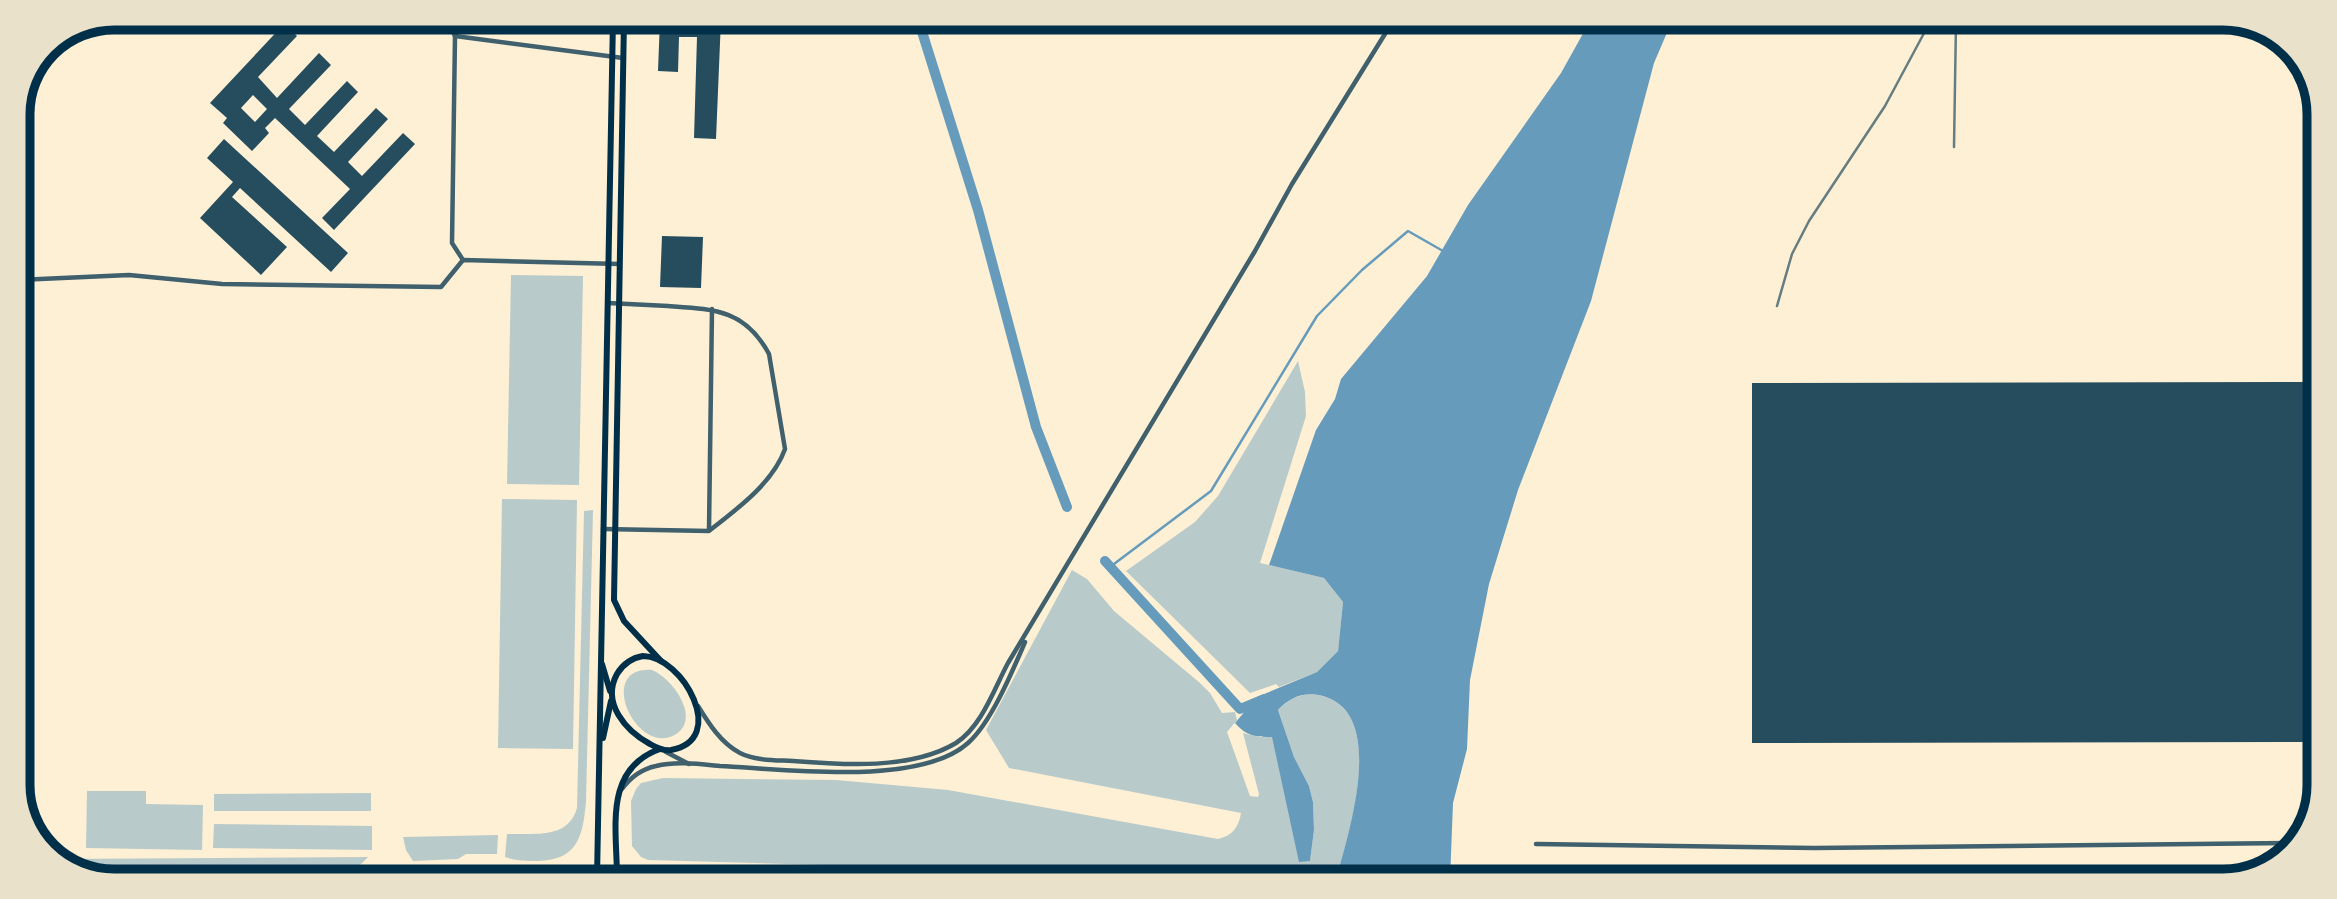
<svg xmlns="http://www.w3.org/2000/svg" width="2337" height="899" viewBox="0 0 2337 899" font-family="Roboto,sans-serif">
<style>
.green{fill:#b9caca}
.water{fill:#669bbc}
.lines{fill:none;stroke-linecap:round;stroke-linejoin:round}
.stream{stroke:#669bbc;stroke-width:2.5}
.canal{stroke:#669bbc;stroke-width:10}
.building{fill:#264d5e;fill-rule:evenodd}
.minor{stroke:#3f606c;stroke-width:4.5}
.secondary{stroke:#003049;stroke-width:6}
.rail{stroke:#657d81;stroke-width:2.5}
.rim{fill:none;stroke:#003049;stroke-width:9}
</style>
<rect width="100%" height="100%" fill="#fdf0d5"/>
<g class="green">
<path d="M511,275L583,276L579,485L507,484Z"/>
<path d="M1298,361L1305,392L1306,416L1260,563L1324,578L1343,602L1338,651L1317,672L1279,687L1276,684L1250,693L1126,571L1195,522L1218,496Z"/>
<path d="M502,499L577,500L573,749L498,748Z"/>
<path d="M593,510L586,801C583,836 578,860 538,861C526,861 516,861 505,857L507,834C533,833 568,840 577,808L584,511Z"/>
<path d="M1072,570L1087,579L1114,611L1200,683L1210,693L1222,713L1235,712L1237,720L1227,732L1250,796L1258,797L1259,794L1243,733L1260,737L1272,736L1310,861L1314,830L1313,802L1309,786L1294,757L1278,710C1290,698 1305,691 1322,696C1388,713 1349,834 1336,878L1246,877L1244,871L963,869L648,860L641,857L632,846L631,801L636,789L641,783L663,778L836,780L948,790L1218,839C1232,836 1239,827 1241,813L1009,768L986,730Z"/>
<path d="M652,670C674,679 705,724 670,737C633,750 597,666 652,670Z"/>
<path d="M87,791H146V804L203,805L202,850L86,848Z"/>
<path d="M371,793V811H214V794Z"/>
<path d="M214,824L372,826V850L213,848Z"/>
<path d="M498,835L497,854H466L458,859L413,861L406,850L403,837Z"/>
<path d="M368,857L360,865L69,867L58,859Z"/>
</g>
<path class="water" d="M1590,21H1672L1654,63L1591,301L1518,490L1489,584L1470,680L1467,749L1453,803L1450,880L1336,879C1348,835 1388,714 1323,696C1305,691 1290,697 1278,710L1294,757L1309,786L1313,802L1314,830L1310,861L1299,862L1272,737C1256,737 1246,736 1235,723L1257,697L1317,672L1338,651L1343,602L1324,578L1269,565L1316,430L1335,399L1341,379L1427,276L1468,205L1561,73Z"/>
<g class="lines">
<path class="stream" d="M1110,567L1211,491L1317,316L1362,270L1408,231L1443,251"/>
<g class="canal">
<path d="M918,19L978,210L1036,427L1067,507"/>
<path d="M1105,561L1240,709L1264,699"/>
</g>
</g>
<g class="building">
<path d="M660,19L697,22V19H721L716,139L694,138L697,37H679L678,72L658,71Z"/>
<path d="M284,24L297,36L258,77L277,98L319,53L331,65L289,109L305,125L347,81L358,92L317,136L334,152L376,108L388,119L348,162L362,176L403,133L415,144L334,230L322,218L350,189L275,118L265,128L269,133L252,151L223,123L227,118L210,103ZM253,95L267,109L255,122L241,108Z"/>
<path d="M224,139L348,253L331,272L240,188L232,197L287,247L261,275L200,218L233,182L207,158Z"/>
<path d="M662,236L703,237L701,288L660,287Z"/>
<path d="M2317,382L2315,742L1752,743V383Z"/>
</g>
<g class="lines">
<g class="minor">
<path d="M447,18L455,36L452,243L463,260"/>
<path d="M455,36L623,58"/>
<path d="M18,280L129,275L222,284L441,287L463,260L620,264"/>
<path d="M603,529L709,531C737,509 773,483 785,449L769,354C745,309 713,309 668,306C648,305 628,304 608,303"/>
<path d="M709,530L712,309"/>
<path d="M698,706C709,724 721,743 740,753C756,761 776,760 793,761C843,765 911,770 956,743C982,726 994,689 1008,663L1255,251L1292,184L1393,21"/>
<path d="M666,752L689,764"/>
<path d="M622,789C630,778 642,769 656,766C676,761 699,764 720,766C783,769 919,787 968,743C991,723 1013,670 1025,642"/>
<path d="M1536,844L1814,848L2294,843"/>
</g>
<g class="secondary">
<path d="M624,19L614,600L624,621L661,661"/>
<path d="M643,656C683,656 729,740 671,750C663,751 657,748 650,744C626,731 601,703 617,674C623,664 631,658 643,656Z"/>
<path d="M602,664L610,691"/>
<path d="M603,738L611,701"/>
<path d="M597,878L613,19"/>
<path d="M617,878C617,829 603,769 660,749"/>
</g>
<g class="rail">
<path d="M1954,147L1956,22"/>
<path d="M1777,306L1792,254L1809,221L1885,106L1930,22"/>
</g>
</g>
<path d="M0 0H2337V899H0ZM114 30H2223A84 84 0 0 1 2307 114V785A84 84 0 0 1 2223 869H114A84 84 0 0 1 30 785V114A84 84 0 0 1 114 30Z" fill="#e9e1ca" fill-rule="evenodd"/>
<path class="rim" d="M114 30H2223A84 84 0 0 1 2307 114V785A84 84 0 0 1 2223 869H114A84 84 0 0 1 30 785V114A84 84 0 0 1 114 30Z"/>
</svg>
